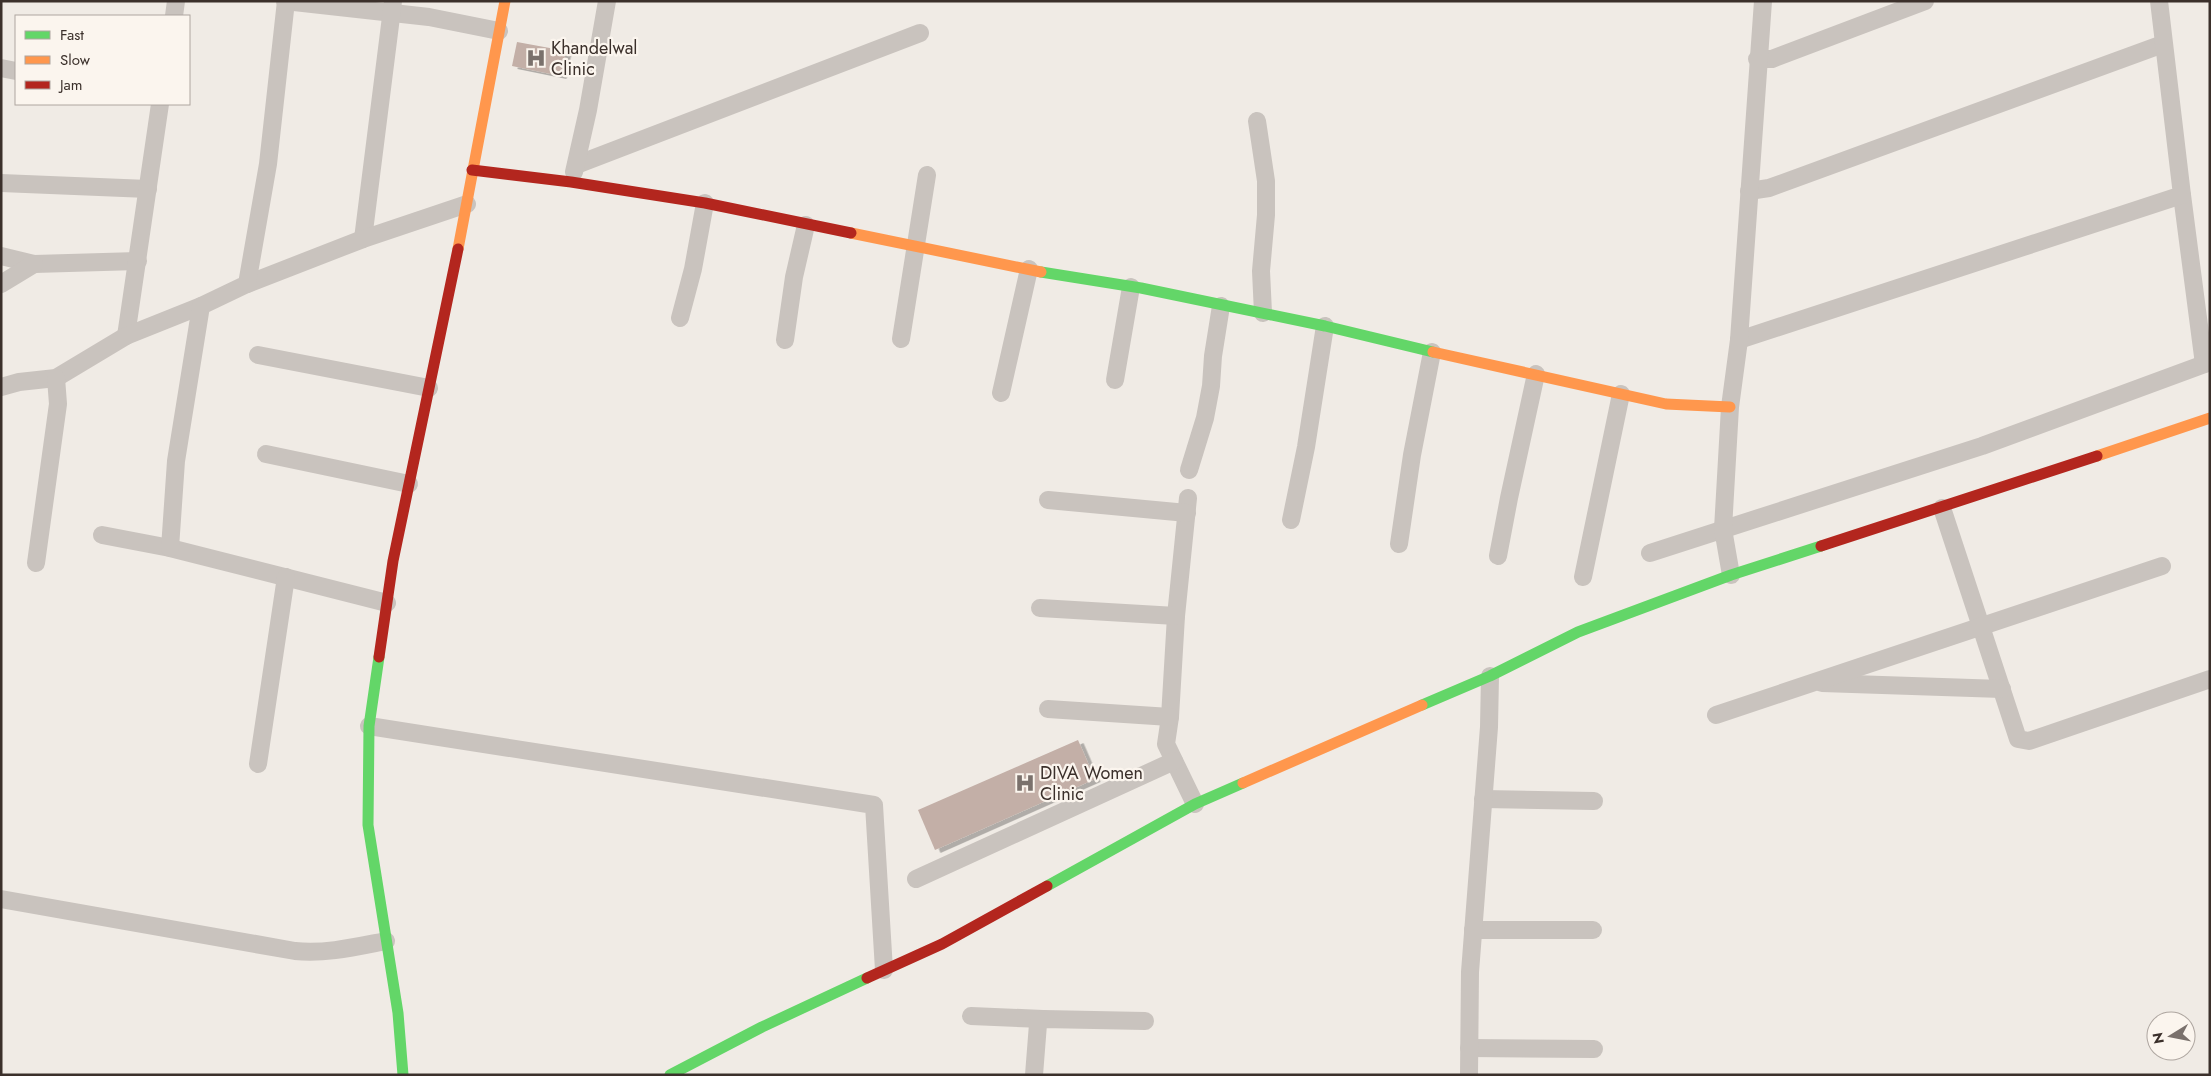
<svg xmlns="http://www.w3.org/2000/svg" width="2211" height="1076" viewBox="0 0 2211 1076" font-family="Jost,sans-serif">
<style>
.building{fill:#c3afa7;filter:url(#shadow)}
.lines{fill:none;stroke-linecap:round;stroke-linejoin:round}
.street{stroke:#c9c3be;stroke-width:18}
.fast{stroke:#63d668;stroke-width:11}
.slow{stroke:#ff974d;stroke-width:11}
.jam{stroke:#b3261e;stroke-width:11}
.labels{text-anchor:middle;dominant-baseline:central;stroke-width:4.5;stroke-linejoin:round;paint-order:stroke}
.poi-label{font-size:18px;fill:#3b302b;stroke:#fbf5ee;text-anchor:start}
</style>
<defs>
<filter id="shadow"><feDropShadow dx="5.5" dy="3" stdDeviation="0" flood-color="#0004"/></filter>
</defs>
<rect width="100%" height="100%" fill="#f0ebe5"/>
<g class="building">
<path d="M517,42L566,51L561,76L512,66Z"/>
<path d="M1078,740L1095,779L935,850L918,810Z"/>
</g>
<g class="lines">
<g class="street">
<path d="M285,1L429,17L499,31"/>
<path d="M174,16L176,1"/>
<path d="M1757,59H1772L1925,1"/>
<path d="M1,68L16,71"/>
<path d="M1257,121L1266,181V215L1261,271L1263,313"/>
<path d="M576,165L920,33"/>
<path d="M574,172L588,110L607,1"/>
<path d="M1,183L148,189"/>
<path d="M1749,191L1769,188L2163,44"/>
<path d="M2182,195L2204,364"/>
<path d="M363,239L393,1"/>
<path d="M1,256L34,264L138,261"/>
<path d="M1,284L34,264"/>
<path d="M247,284L363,239L467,204"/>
<path d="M680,318L693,269L705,203"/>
<path d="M126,336L160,104"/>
<path d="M901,339L927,175"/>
<path d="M785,340L794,277L806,225"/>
<path d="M1739,340L2182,195L2159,1"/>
<path d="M258,355L429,388"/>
<path d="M1115,380L1131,287"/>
<path d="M1,387L19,382L56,378L126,336L201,306"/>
<path d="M1001,393L1029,269"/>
<path d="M266,454L409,484"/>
<path d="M1189,470L1205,418L1211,386L1213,356L1221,306"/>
<path d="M1188,498L1176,616L1170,717L1166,744L1195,804"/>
<path d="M1048,500L1187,513"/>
<path d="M1942,508L2018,739L2029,741L2210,679"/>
<path d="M1291,520L1306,447L1325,326"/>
<path d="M102,535L170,548L387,603"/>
<path d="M1399,544L1412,455L1432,352"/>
<path d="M170,548L176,461L201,306L247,284L268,164L286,1"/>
<path d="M1650,553L1982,446L2210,362"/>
<path d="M1498,556L1509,498L1536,374"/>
<path d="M36,563L58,404L56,378"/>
<path d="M1731,575L1723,529L1730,407L1739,340L1763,1"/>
<path d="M1583,577L1621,394"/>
<path d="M1040,608L1176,616"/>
<path d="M1822,683L2002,689"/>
<path d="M1048,709L1170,717"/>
<path d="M1716,715L2162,566"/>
<path d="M369,726L874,805L884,970"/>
<path d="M258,764L286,577"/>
<path d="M1483,799L1594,801"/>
<path d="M916,879L1174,761"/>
<path d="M1,899L295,951C326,954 355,947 386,941"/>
<path d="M1473,930H1593"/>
<path d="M971,1016L1043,1019"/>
<path d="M1469,1048L1594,1049"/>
<path d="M1034,1075L1038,1024L1043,1019L1145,1021"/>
<path d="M1469,1075L1470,972L1489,727L1490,676"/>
</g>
<g class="fast">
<path d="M1041,272L1141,288L1325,326L1433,352"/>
<path d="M379,657L369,726L368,825L398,1013L403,1075"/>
<path d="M1422,705L1490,676L1578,632L1731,575L1821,546"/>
<path d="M1047,886L1195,804L1243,783"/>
<path d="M670,1075L762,1027L867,978"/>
</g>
<g class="slow">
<path d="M851,233L1041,272"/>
<path d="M458,249L505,1"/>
<path d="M1433,352L1666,404L1730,407"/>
<path d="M2097,456L2210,418"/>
<path d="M1243,783L1422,705"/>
</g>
<g class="jam">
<path d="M472,170L571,182L705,203L851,233"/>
<path d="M1821,546L2097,456"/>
<path d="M379,657L393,561L458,249"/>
<path d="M867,978L942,944L1047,886"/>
</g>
</g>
<defs>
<symbol id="hospital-bare" viewBox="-9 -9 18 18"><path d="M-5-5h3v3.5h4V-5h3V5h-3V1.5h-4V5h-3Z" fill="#7a716c" stroke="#fbf5ee" stroke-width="2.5" paint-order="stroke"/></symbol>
</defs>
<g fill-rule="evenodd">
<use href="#hospital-bare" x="522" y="44" width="28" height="28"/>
<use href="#hospital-bare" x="1011" y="769" width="28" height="28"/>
</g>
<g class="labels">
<g class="poi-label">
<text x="551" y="48">Khandelwal<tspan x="551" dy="21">Clinic</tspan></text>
<text x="1040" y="773">DIVA Women<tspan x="1040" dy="21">Clinic</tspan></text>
</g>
</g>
<rect width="2211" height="1076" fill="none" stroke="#3b302b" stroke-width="5"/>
<rect x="15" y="15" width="175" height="90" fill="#fbf5ee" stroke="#aea6a0"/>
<rect x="25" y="31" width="25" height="8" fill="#63d668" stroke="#aea6a0"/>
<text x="60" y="40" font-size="15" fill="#3b302b">Fast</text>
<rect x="25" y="56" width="25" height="8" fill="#ff974d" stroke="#aea6a0"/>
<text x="60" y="65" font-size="15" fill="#3b302b">Slow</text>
<rect x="25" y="81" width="25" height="8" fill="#b3261e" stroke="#aea6a0"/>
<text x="60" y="90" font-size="15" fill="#3b302b">Jam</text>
<g transform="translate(2171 1036) rotate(260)"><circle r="24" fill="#fbf5ee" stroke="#aea6a0"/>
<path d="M0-4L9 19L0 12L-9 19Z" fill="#7a716c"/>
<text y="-8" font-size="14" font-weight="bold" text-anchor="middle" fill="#3b302b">N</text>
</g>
</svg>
